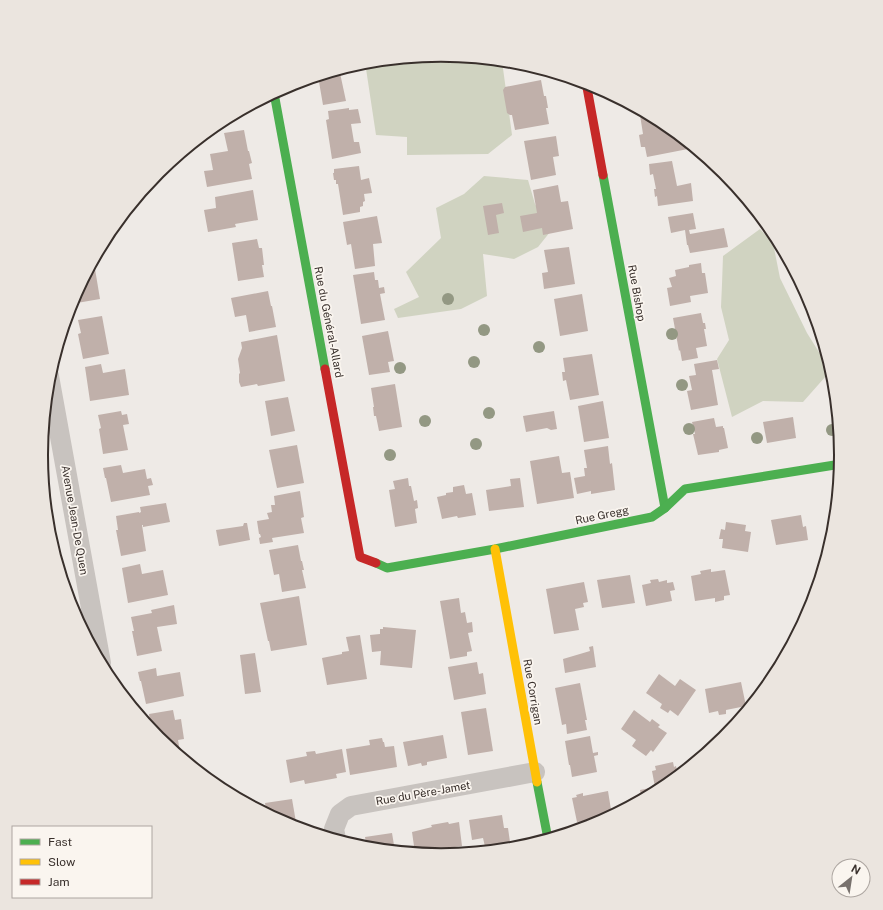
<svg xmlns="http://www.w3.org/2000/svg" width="883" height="910" viewBox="0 0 883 910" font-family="'Public Sans',sans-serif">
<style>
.green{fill:#d0d3c1}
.building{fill:#c0b0aa}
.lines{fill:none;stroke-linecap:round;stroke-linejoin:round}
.street{stroke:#c8c3bf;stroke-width:20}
.fast{stroke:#4caf50;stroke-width:9}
.slow{stroke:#ffc107;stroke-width:9}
.jam{stroke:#c62828;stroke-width:9}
.tree{fill:#939883}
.labels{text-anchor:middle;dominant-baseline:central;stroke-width:3.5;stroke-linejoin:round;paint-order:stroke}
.street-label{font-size:11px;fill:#39302c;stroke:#faf5ef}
.rim{fill:none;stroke:#39302c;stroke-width:2}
</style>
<rect width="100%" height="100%" fill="#eeeae6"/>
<g class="green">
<path d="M442,55L502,61L512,135L488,154L407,155V137L376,135L365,62Z"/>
<path d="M484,176L528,180L535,204L550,232L538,247L514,259L483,254L487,296L461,309L398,318L394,309L419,297L406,272L441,238L436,208L464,194Z"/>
<path d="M760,229L773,243L780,278L807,333L822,357L826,376L803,402L763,401L732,417L717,359L729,340L721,307L722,284L723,256Z"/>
</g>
<g class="building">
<path d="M507,61L520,62L527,64L508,68Z"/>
<path d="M341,69V73H340L346,101L323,105L318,76Z"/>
<path d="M541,80L544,96H546L548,108H546L549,124L515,130L512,115H510L507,113L503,90L505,87Z"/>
<path d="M349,108V110L358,109L361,123L351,124L354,142H359L361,153L332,159L326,120L329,119L328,111Z"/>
<path d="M649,114L664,122L672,128V133L677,132L694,147L687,148L688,149L647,157L645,147H641L639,135L643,134L640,115Z"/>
<path d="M244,130L248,151H249L252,163L249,164L252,179L207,187L204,171L213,170L210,154L228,151L224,133Z"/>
<path d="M556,136L559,156L553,157L556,175L531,180L524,141Z"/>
<path d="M672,161L677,186L691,183L693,201L658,206L657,196L655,197L654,189H656L653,174L650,175L649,164Z"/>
<path d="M359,166L361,180L369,178L372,193L364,194L365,201L363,202V206L360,207V212L343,215L338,184H336V180H334L333,173H334V169Z"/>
<path d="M558,185L561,202L568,201L573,229L543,235L542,228L523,232L520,216L537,213L533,190Z"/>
<path d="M253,190L258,220L235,224L236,227L208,232L204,210L216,208L215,197Z"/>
<path d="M502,203L504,213L496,215L499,233L488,235L483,206Z"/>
<path d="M693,213L696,229L689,230L690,234L724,228L728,247L690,253L688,245H687L685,230L671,233L668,217Z"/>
<path d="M377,216L382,243L373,244L375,266L355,269L351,244L347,245L343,222Z"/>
<path d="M257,239L259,248H262L264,265H262L264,277L238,281L232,243Z"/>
<path d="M569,247L575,284L544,289L542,273L548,272L544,250Z"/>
<path d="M701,263L702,273H705L708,293L690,296L691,302L670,306L667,288L672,287L669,278L676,276L675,270L689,267V265Z"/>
<path d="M95,269L100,299L71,304L89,270Z"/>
<path d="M374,272L375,280H378L379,288L384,287L385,293L380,294L385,320L361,324L353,275Z"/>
<path d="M268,291L271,306H272L276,327L249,332L246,315L235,317L231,298Z"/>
<path d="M582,294L588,331L560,336L554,299Z"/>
<path d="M701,313L703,323H705L706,329H704L707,346L696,348L698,358L682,361L680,350L679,351L673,318Z"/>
<path d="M102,316L109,354L83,359L78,334L81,333L78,320Z"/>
<path d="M388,331L394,361L388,362L390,372L369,375L362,336Z"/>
<path d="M277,335L285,381L258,386L257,384L241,387L239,382V374L240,373L238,359L242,348L241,342Z"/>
<path d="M592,354L599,395L570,400L566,380L563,381L562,372H565L563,358Z"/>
<path d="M828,357L832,369L826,370L824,358Z"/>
<path d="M717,360L719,369L712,370L718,405L691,410L687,391L692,390L689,376L696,375L694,364Z"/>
<path d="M101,364L103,373L125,369L129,395L90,401L85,367Z"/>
<path d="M395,384L402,427L379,431L376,416H374L373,407H374L371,388Z"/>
<path d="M288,397L295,431L271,436L265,401Z"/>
<path d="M603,401L609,438L584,442L578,406Z"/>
<path d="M121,411L122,415L127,414L129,424L123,425L128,450L103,454L99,429L101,428L98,415Z"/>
<path d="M554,411L557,429L551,430L547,428L526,432L523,416Z"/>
<path d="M793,417L796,438L767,443L763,422Z"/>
<path d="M714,418L716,427L723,426V428H724L728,448L719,450V452L698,455L693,434H695L692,422Z"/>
<path d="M297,445L304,483L277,488L269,450Z"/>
<path d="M608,446L610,464L612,463L615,490L591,494V491L577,494L574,478L585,476L584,468H587L584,450Z"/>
<path d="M559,456L562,473L570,472L574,498L537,504L530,461Z"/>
<path d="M121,465L123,473L145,469L147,479L151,478L153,485L148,486L150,495L111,502L106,478H105L103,468Z"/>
<path d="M408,478L409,486H411L414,501L417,500L418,508L415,509L417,523L395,527L389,490L395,489L393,481Z"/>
<path d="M520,478L524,507L489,511L486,490L511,486L510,479Z"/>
<path d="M464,485L466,494L472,493L476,515L458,518L457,516L442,519L437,497L446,495V493L453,492V487Z"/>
<path d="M300,491L304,517L301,518L304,533L272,538L273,542L260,544L259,538L261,537L260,534H259L257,521L269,519L267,513L272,512L271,505H275L274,496Z"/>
<path d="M166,503L170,522L143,527V525H142L146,551L121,556L116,530H118L116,516L139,512V513L141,512L140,507Z"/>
<path d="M801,515L803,527L806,526L808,540L776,545L771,520Z"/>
<path d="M726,522L746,525L745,531L751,532L748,552L722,548L723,539H719L721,529L725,530Z"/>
<path d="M244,523H247L250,540L219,546L216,530L243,526Z"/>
<path d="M298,545L301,561H302L304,570H302L306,588L282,592L279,574L274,575L269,550Z"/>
<path d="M140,564L142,574L163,570L168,595L128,603L122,568Z"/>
<path d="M711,569V572L725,570L730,595L724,596V600L715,602V598L695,601L691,576L701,574L700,571Z"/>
<path d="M630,575L635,603L602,608L597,580Z"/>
<path d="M658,579L659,582L667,580V583L673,582L675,590L670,591L672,601L646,606L642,585L651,583L650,580Z"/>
<path d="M584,582L588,602L583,603L584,607L575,609L579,630L554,634L546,589Z"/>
<path d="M299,596L307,645L271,651L269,641H268L260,603Z"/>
<path d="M459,598L461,613L465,612L467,623L472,622L473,632L468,633L472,651L467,652V656L450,659L440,601Z"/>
<path d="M174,605L177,624L157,627L162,651L137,656L132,631H134L131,617L152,613L151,610Z"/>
<path d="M383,627L416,630L412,668L380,665L381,651L372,652L370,635L380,634V629H383Z"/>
<path d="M360,635L367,679L327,685L322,658L342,654V652L349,651L346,637Z"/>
<path d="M593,646L596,667L565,673L563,659L590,651L589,647Z"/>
<path d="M255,653L261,692L245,694L240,655Z"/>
<path d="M785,654L786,655L774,678L767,687L764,684Z"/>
<path d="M477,662L479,674L483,673L486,694L454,700L448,667Z"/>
<path d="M156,668L157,676L180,672L184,696L146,704L141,681H140L138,672Z"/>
<path d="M659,674L675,686L680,679L696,690L678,716L670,710L668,713L660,708L662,704L646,693Z"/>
<path d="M741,682L746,706L726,710V714L719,715L718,711L709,713L705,689Z"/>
<path d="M580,683L587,720H585L587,730L567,734L566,724L562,725L555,688Z"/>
<path d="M486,708L493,751L468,755L461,712Z"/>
<path d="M173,710L175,720L181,719L184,739L178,740L181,757L158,738L151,730L149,714Z"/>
<path d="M634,710L650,722L652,719L660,725L658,727L667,733L653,752L651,750L646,756L632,746L636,740L621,729Z"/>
<path d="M443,735L447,758L427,762V765L422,766L421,763L408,766L403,742Z"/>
<path d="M590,736L593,753L598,752V755L594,756L597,772L572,777L570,765H569L565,741Z"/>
<path d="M382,738L383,742H384L385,747L394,746L397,767L350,775L346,749L370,745L369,740Z"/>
<path d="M342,749L346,772L336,774L337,778L305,784L304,780L290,783L286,760L307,756L306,752L315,751L316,754Z"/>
<path d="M673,762L674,767L676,766L678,776L664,788L642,800L640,790L655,787L652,771L656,770L655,766Z"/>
<path d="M608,791L612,816L595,819V821L586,823V821L577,822L572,798L577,797L576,795L583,793V796Z"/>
<path d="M292,799L297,828L288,825L267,814L265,803Z"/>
<path d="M502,815L504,828H508L511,849L486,851L483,838L472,840L469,820Z"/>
<path d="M448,822L449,824L459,822L462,846L447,848L448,852L439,853V850L415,853L412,832L432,827L431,825Z"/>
<path d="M392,833L395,851L367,848L365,837Z"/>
</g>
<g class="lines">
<g class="street">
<path d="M49,376L101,663"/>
<path d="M336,839L334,829L340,814L351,806L535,772"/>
</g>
<g class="fast">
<path d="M274,93L325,369"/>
<path d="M603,175L665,508"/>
<path d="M376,563L387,568L495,549L652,517L665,508L685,489L841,464"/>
<path d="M537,782L548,839"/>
</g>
<path class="slow" d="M495,549L537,782"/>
<g class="jam">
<path d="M586,82L603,175"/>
<path d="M325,369L360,557L376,563"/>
</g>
</g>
<g class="tree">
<circle cx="448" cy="299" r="6"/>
<circle cx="484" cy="330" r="6"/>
<circle cx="672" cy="334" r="6"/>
<circle cx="539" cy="347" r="6"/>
<circle cx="474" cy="362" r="6"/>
<circle cx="400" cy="368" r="6"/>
<circle cx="682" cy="385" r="6"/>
<circle cx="489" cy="413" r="6"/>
<circle cx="425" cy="421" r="6"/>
<circle cx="689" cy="429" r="6"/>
<circle cx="832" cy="430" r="6"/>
<circle cx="757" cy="438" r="6"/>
<circle cx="476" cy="444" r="6"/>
<circle cx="390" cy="455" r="6"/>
</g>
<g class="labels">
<g class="street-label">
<text transform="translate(637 293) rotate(80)">Rue Bishop</text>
<text transform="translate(329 322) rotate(79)">Rue du Général-Allard</text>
<text transform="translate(602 515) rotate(-12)">Rue Gregg</text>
<text transform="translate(75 520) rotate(80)">Avenue Jean-De Quen</text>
<text transform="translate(533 692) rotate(80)">Rue Corrigan</text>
<text transform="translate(423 793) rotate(-10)">Rue du Père-Jamet</text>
</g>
</g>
<path d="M0 0H883V910H0ZM48 455a393 393 0 1 1 786 0a393 393 0 1 1-786 0Z" fill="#ebe5df" fill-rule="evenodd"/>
<path class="rim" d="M48 455a393 393 0 1 1 786 0a393 393 0 1 1-786 0Z"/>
<rect x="12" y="826" width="140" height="72" fill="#faf5ef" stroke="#ada6a1"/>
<rect x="20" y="839" width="20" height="6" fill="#4caf50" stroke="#ada6a1"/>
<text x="48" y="846" font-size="12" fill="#39302c">Fast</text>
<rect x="20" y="859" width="20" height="6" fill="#ffc107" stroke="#ada6a1"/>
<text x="48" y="866" font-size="12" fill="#39302c">Slow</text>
<rect x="20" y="879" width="20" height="6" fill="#c62828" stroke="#ada6a1"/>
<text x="48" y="886" font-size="12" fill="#39302c">Jam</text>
<g transform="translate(851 878) rotate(30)"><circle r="19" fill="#faf5ef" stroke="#ada6a1"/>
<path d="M0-3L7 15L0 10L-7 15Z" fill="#78716d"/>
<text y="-6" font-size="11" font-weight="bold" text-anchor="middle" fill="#39302c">N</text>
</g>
</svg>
